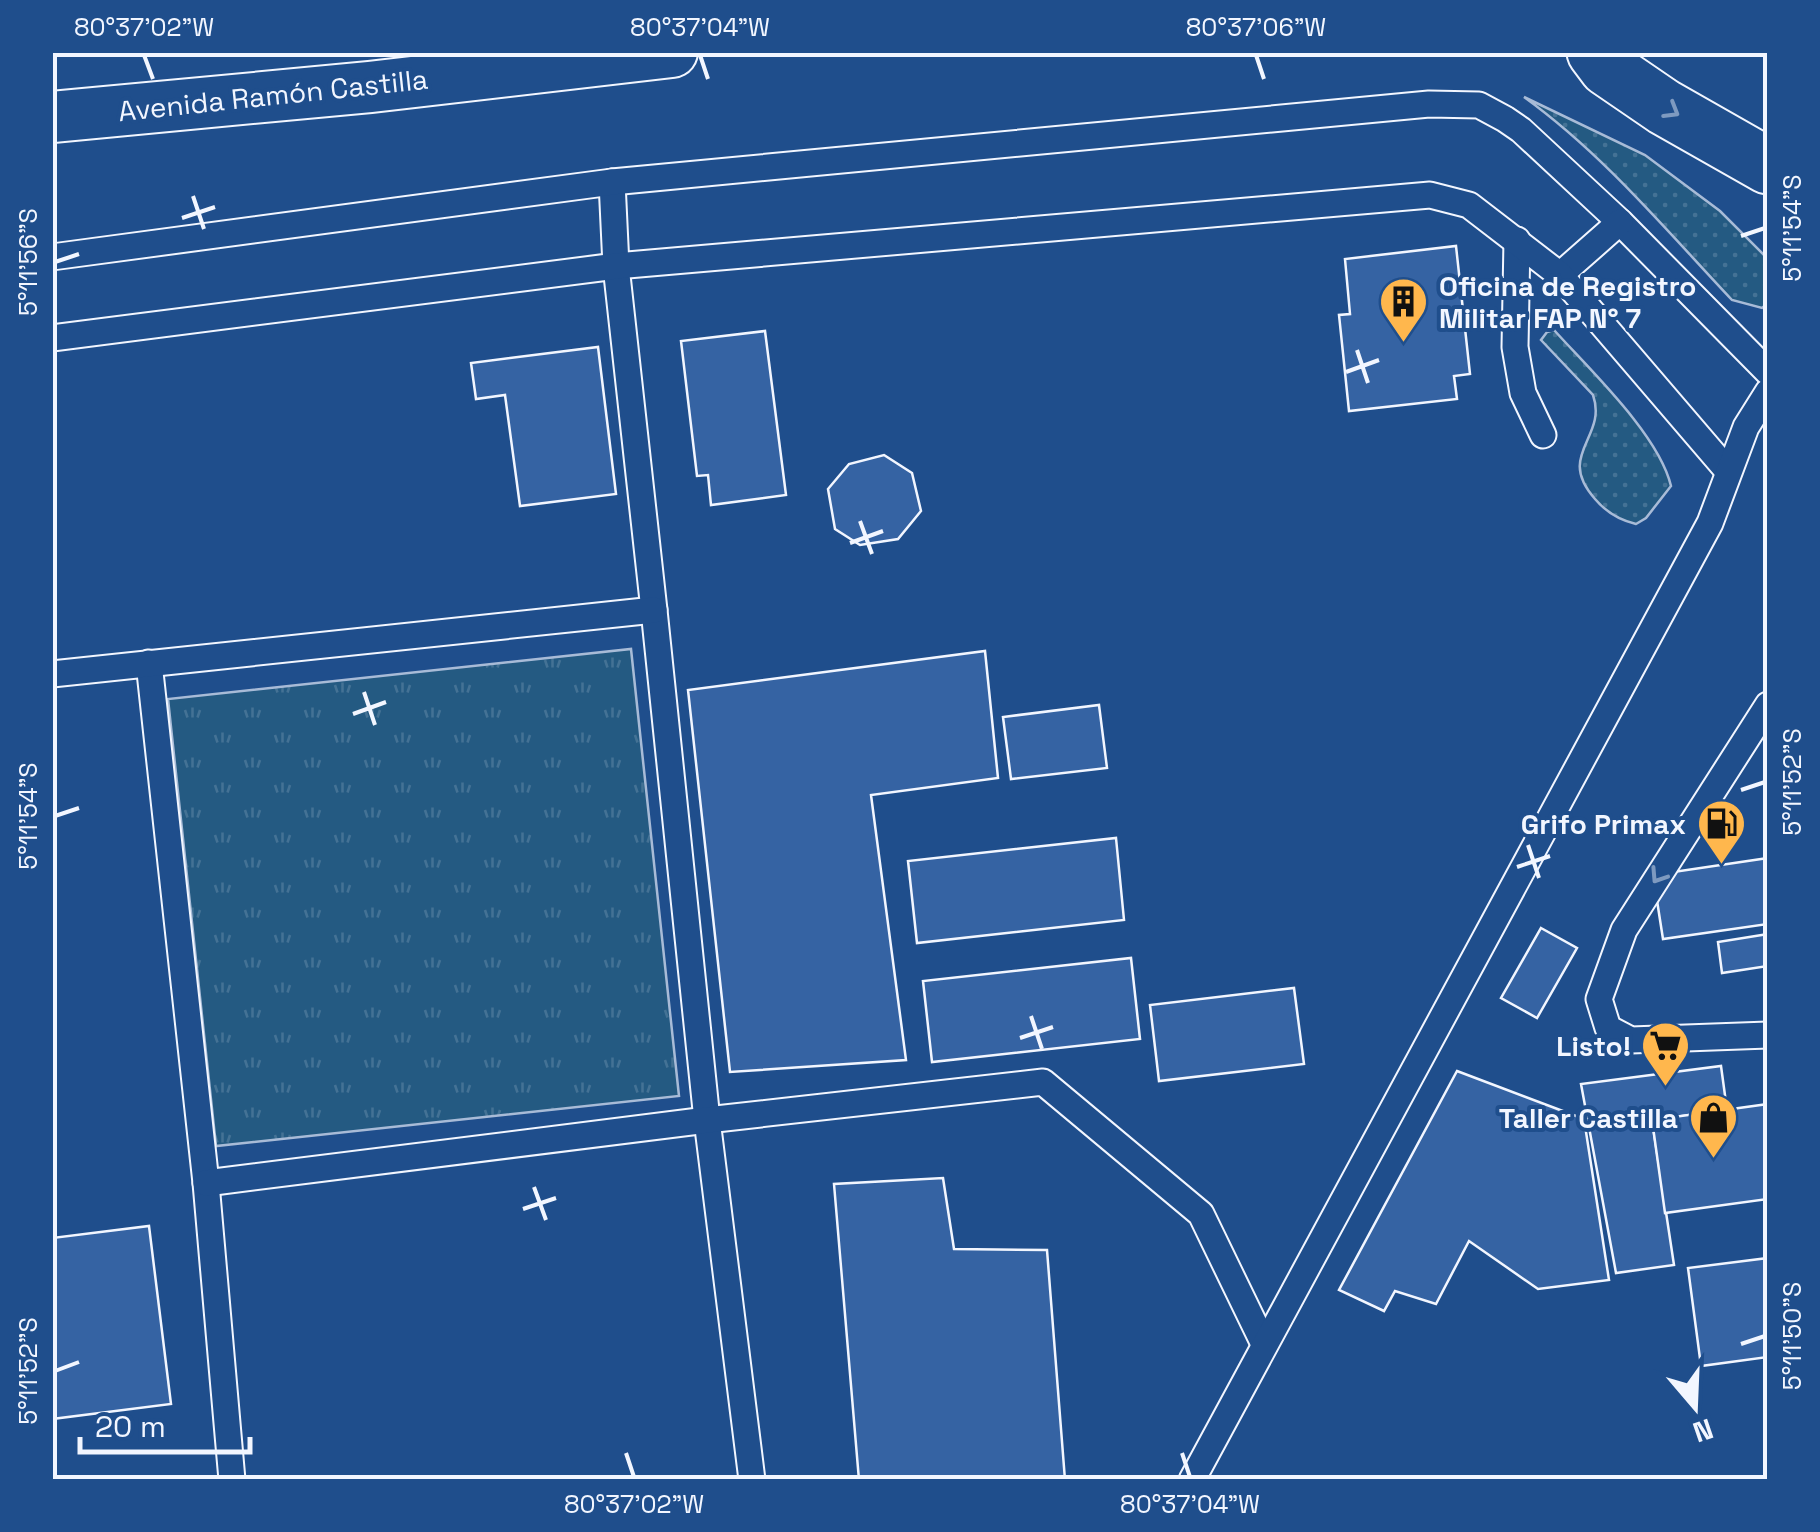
<svg xmlns="http://www.w3.org/2000/svg" width="1820" height="1532" viewBox="0 0 1820 1532" font-family="'Space Grotesk',sans-serif">
<style>
.grass{fill:url(#grass-dots);stroke:#a8bbd7;stroke-width:2.5}
.park{fill:url(#park-tufts);stroke:#a8bbd7;stroke-width:2.5}
.building{fill:#3563a3;stroke:#f2f6ff;stroke-width:2.5}
.lines{fill:none;stroke-linecap:round;stroke-linejoin:round}
.lane-casing{stroke:#f2f6ff;stroke-width:29}
.street-casing{stroke:#f2f6ff;stroke-width:54}
.primary-casing{stroke:#f2f6ff;stroke-width:59}
.lane{stroke:#1f4e8c;stroke-width:25}
.street{stroke:#1f4e8c;stroke-width:50}
.primary{stroke:#1f4e8c;stroke-width:55}
.oneway{stroke:#7e9ac0}
.ticks{fill:none;stroke:#f2f6ff;stroke-width:4}
.labels{text-anchor:middle;dominant-baseline:central;stroke-width:8;stroke-linejoin:round;paint-order:stroke}
.street-label{font-size:28px;fill:#f2f6ff;stroke:#1f4e8c}
.poi-label{font-size:28px;font-weight:bold;fill:#f2f6ff;stroke:#1f4e8c;text-anchor:end}
.neatline{fill:none;stroke:#f2f6ff;stroke-width:4}
.ticks-label{font-size:25px;text-anchor:middle;fill:#f2f6ff}
</style>
<defs>
<pattern id="grass-dots" width="8" height="8" patternUnits="userSpaceOnUse" patternTransform="scale(2.5)"><rect width="8" height="8" fill="#245a82"/><path d="M2 2h.1M6 6h.1" fill="none" stroke="#447295" stroke-width="1.8" stroke-linecap="round"/></pattern>
<pattern id="park-tufts" width="24" height="20" patternUnits="userSpaceOnUse" patternTransform="scale(2.5)"><rect width="24" height="20" fill="#245a82"/><path d="M3 7l-1-3M5 7V3M7 7l1-3M15 17l-1-3M17 17v-4M19 17l1-3" fill="none" stroke="#447295"/></pattern>
</defs>
<rect width="100%" height="100%" fill="#1f4e8c"/>
<g class="grass">
<path d="M1524,97L1645,155L1720,211L1767,258V304L1762,308L1732,300C1666,230 1603,154 1524,97Z"/>
<path d="M1554,330C1590,370 1659,435 1671,486L1646,518L1636,524C1619,520 1606,512 1595,499C1555,454 1608,438 1593,395L1541,340L1547,332Z"/>
</g>
<path class="park" d="M631,649L679,1096L216,1146L168,699Z"/>
<g class="building">
<path d="M1456,246L1470,374L1454,376L1457,399L1349,411L1339,315L1350,314L1345,259Z"/>
<path d="M765,331L786,495L711,505L708,475L697,476L681,341Z"/>
<path d="M598,347L616,494L520,506L505,395L476,399L471,363Z"/>
<path d="M884,455L912,473L921,511L898,539L860,545L835,529L828,489L849,464Z"/>
<path d="M985,651L998,778L871,795L906,1060L730,1072L688,690Z"/>
<path d="M1099,705L1107,768L1011,779L1003,717Z"/>
<path d="M1116,838L1124,920L917,943L908,861Z"/>
<path d="M1768,858V924L1663,939L1653,875Z"/>
<path d="M1541,928L1577,948L1537,1018L1501,998Z"/>
<path d="M1768,934V966L1722,973L1718,942Z"/>
<path d="M1131,958L1140,1039L932,1062L923,981Z"/>
<path d="M1294,988L1304,1064L1159,1081L1150,1005Z"/>
<path d="M1721,1066L1727,1110L1652,1120L1674,1265L1616,1273L1581,1084Z"/>
<path d="M1457,1071L1584,1119L1609,1280L1538,1289L1469,1241L1436,1304L1395,1291L1384,1311L1339,1290Z"/>
<path d="M1768,1104V1199L1665,1213L1652,1120Z"/>
<path d="M943,1178L954,1249L1047,1250L1065,1480H859L834,1184Z"/>
<path d="M149,1226L171,1404L52,1419V1238Z"/>
<path d="M1768,1258V1357L1701,1366L1688,1268Z"/>
</g>
<g class="lines">
<defs>
<g id="lane">
<path d="M612,182L616,266L654,610L707,1120L752,1480"/>
<path d="M1517,240L1515,347L1523,393L1543,435"/>
<path d="M52,257L612,182L1429,104L1479,105L1505,119L1521,130L1620,222L1768,372"/>
<path d="M1560,275L1620,222"/>
<path d="M52,338L616,266L1430,195L1469,205L1560,275L1728,471"/>
<path d="M149,663L206,1183L232,1480"/>
<path d="M52,674L654,610"/>
<path d="M1768,705L1624,930L1599,999L1608,1028L1631,1040L1768,1035"/>
<path d="M206,1183L707,1120L1043,1082L1201,1214L1264,1344"/>
<path d="M1192,1480L1710,523L1746,427L1768,392"/>
</g>
<path id="street" d="M52,117L370,87L672,52"/>
<path id="primary" d="M1595,52L1607,68L1664,107L1768,166"/>
</defs>
<use href="#lane" class="lane-casing"/>
<use href="#street" class="street-casing"/>
<use href="#primary" class="primary-casing"/>
<use href="#lane" class="lane"/>
<use href="#street" class="street"/>
<use href="#primary" class="primary"/>
</g>
<defs><path id="oneway-chevron" d="M-2-3.5L2.5 0L-2 3.5" fill="none" stroke-width="1.6" stroke-linecap="round" stroke-linejoin="round" transform="scale(2.5)"/></defs>
<g class="oneway">
<use href="#oneway-chevron" transform="translate(1672 111) rotate(31)"/>
<use href="#oneway-chevron" transform="translate(1658 876) rotate(123)"/>
</g>
<path class="ticks" d="M144,55L153,79M700,55L708,79M1256,55L1264,79M193,196L204,229M182,218L215,207M1741,236L1765,228M55,262L79,254M1357,350L1368,383M1346,372L1379,360M860,521L872,554M850,543L883,531M364,692L375,725M353,714L386,702M1741,790L1765,782M55,816L79,808M1528,845L1539,878M1517,867L1550,856M1031,1016L1042,1049M1020,1038L1053,1027M534,1187L546,1220M523,1209L556,1198M1741,1344L1765,1336M55,1371L79,1362M626,1453L634,1477M1182,1453L1190,1477"/>
<defs>
<symbol id="building-pin" viewBox="-11 -11 22 30"><path d="M0 17L-7.5 6A9.5 9.5 0 1 1 7.5 6Z" fill="#ffb74d" stroke="#1f4e8c"/><path d="M-4-6H4V6H1V3H-1V6H-4ZM-2.5-4.3h1.7v1.8h-1.7ZM.8-4.3h1.7v1.8H.8ZM-2.5-1h1.7V.8h-1.7ZM.8-1h1.7V.8H.8Z" fill="#111"/></symbol>
<symbol id="fuel-pin" viewBox="-11 -11 22 30"><path d="M0 17L-7.5 6A9.5 9.5 0 1 1 7.5 6Z" fill="#ffb74d" stroke="#1f4e8c"/><path d="M-5.5-6h7V0h2V4h1.3V-2.5L3-4.5l.8-.8L6-3V5H2.5V1h-1V6h-7ZM-4.2-4.7v3.2H.2V-4.7Z" fill="#111"/></symbol>
<symbol id="supermarket-pin" viewBox="-11 -11 22 30"><path d="M0 17L-7.5 6A9.5 9.5 0 1 1 7.5 6Z" fill="#ffb74d" stroke="#1f4e8c"/><path d="M-6-5.5h2.5l.6 2H6L4.5 2H-2.5L-4.4-4H-6ZM-1.5 3.2a1.3 1.3 0 1 0 .1 0ZM3 3.2a1.3 1.3 0 1 0 .1 0Z" fill="#111"/></symbol>
<symbol id="shop-pin" viewBox="-11 -11 22 30"><path d="M0 17L-7.5 6A9.5 9.5 0 1 1 7.5 6Z" fill="#ffb74d" stroke="#1f4e8c"/><path d="M-5-2.5h2.3a2.7 3.5 0 0 1 5.4 0H5L5.5 6h-11ZM-1.5-2.5h3a1.5 2.3 0 0 0-3 0Z" fill="#111"/></symbol>
</defs>
<g fill-rule="evenodd">
<use href="#building-pin" x="1376" y="274" width="55" height="75"/>
<use href="#fuel-pin" x="1694" y="796" width="55" height="75"/>
<use href="#supermarket-pin" x="1638" y="1018" width="55" height="75"/>
<use href="#shop-pin" x="1686" y="1090" width="55" height="75"/>
</g>
<g class="labels">
<g class="street-label">
<text transform="translate(273 95) rotate(-6)">Avenida Ramón Castilla</text>
</g>
<g class="poi-label">
<text x="1439" y="286" text-anchor="start">Oficina de Registro<tspan x="1439" dy="32">Militar FAP N° 7</tspan></text>
<text x="1686" y="824">Grifo Primax</text>
<text x="1631" y="1046">Listo!</text>
<text x="1678" y="1118">Taller Castilla</text>
</g>
</g>
<rect width="1820" height="1532" fill="none" stroke="#1f4e8c" stroke-width="110"/>
<g transform="translate(1695 1407) rotate(161)" stroke="#1f4e8c" stroke-width="8" paint-order="stroke">
<path d="M0-8L18 38L0 25L-18 38Z" fill="#f2f6ff"/>
<text y="-15" font-size="28" font-weight="bold" text-anchor="middle" fill="#f2f6ff">N</text>
</g>
<path d="M80 1437v15h170v-15" fill="none" stroke="#f2f6ff" stroke-width="5"/>
<text x="95" y="1437" font-size="30" fill="#f2f6ff" stroke="#1f4e8c" stroke-width="8" paint-order="stroke">20 m</text>
<rect x="55" y="55" width="1710" height="1422" class="neatline"/>
<g class="ticks-label">
<text x="144" y="36">80°37'02"W</text>
<text x="700" y="36">80°37'04"W</text>
<text x="1256" y="36">80°37'06"W</text>
<text transform="translate(1792 228) rotate(-90)" y="9">5°11'54"S</text>
<text transform="translate(28 262) rotate(-90)" y="9">5°11'56"S</text>
<text transform="translate(1792 782) rotate(-90)" y="9">5°11'52"S</text>
<text transform="translate(28 816) rotate(-90)" y="9">5°11'54"S</text>
<text transform="translate(1792 1336) rotate(-90)" y="9">5°11'50"S</text>
<text transform="translate(28 1371) rotate(-90)" y="9">5°11'52"S</text>
<text x="634" y="1513">80°37'02"W</text>
<text x="1190" y="1513">80°37'04"W</text>
</g>
</svg>
